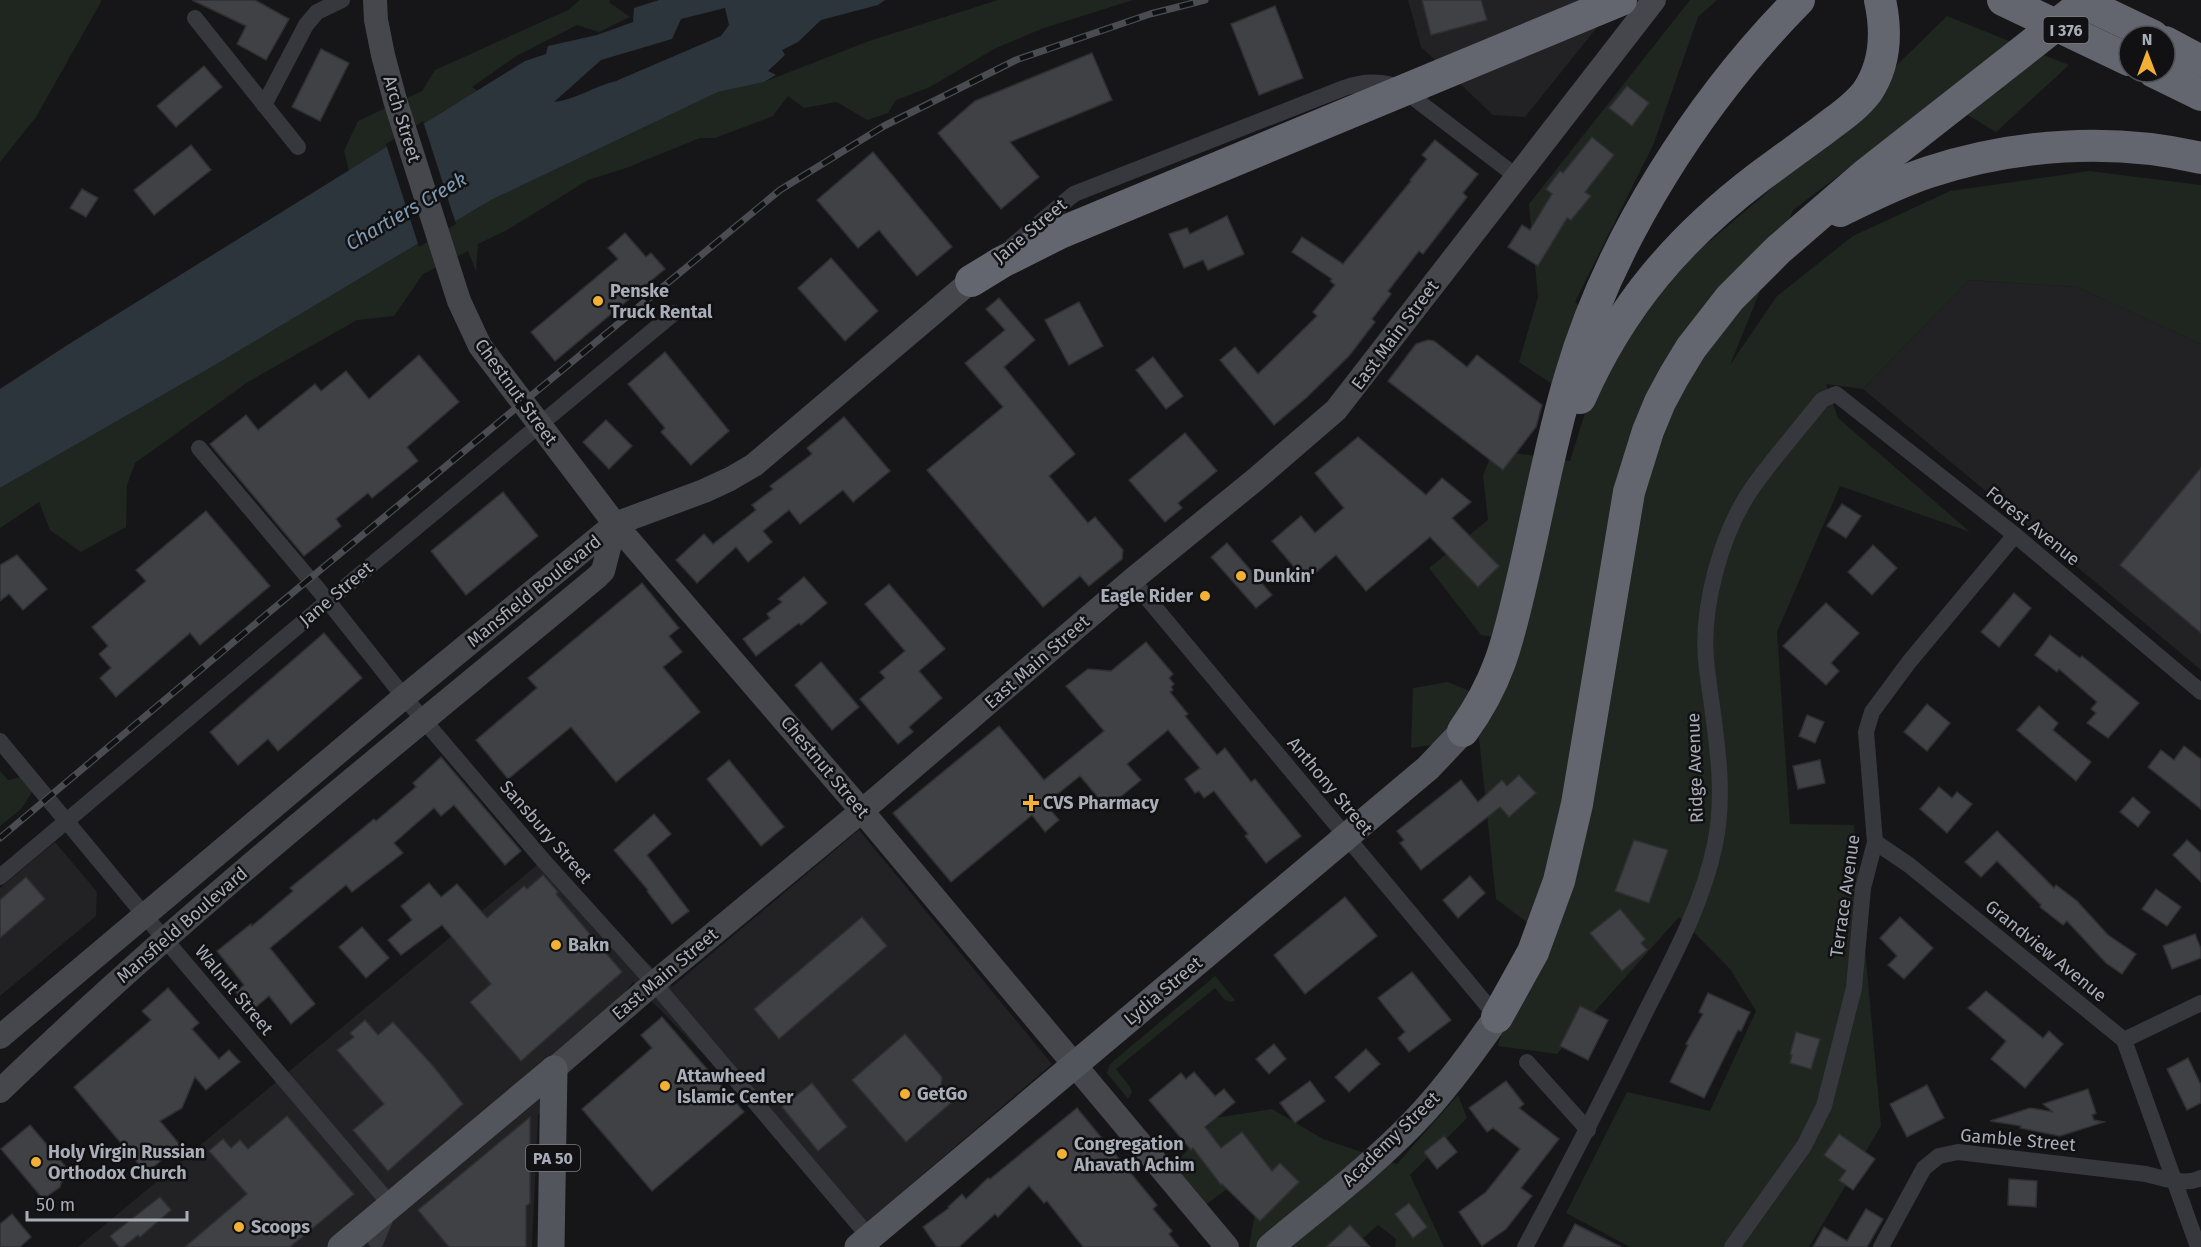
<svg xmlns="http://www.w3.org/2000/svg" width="2201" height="1247" viewBox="0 0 2201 1247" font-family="'Fira Sans',sans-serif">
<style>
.built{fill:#222225}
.green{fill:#1e261f}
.water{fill:#2c353c;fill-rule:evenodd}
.pier{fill:#161618}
.building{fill:#404145;stroke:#303034;stroke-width:1.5}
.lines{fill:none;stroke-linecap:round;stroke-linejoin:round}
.street{stroke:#37383d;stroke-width:16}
.secondary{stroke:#45474d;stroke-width:24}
.primary{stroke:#53555c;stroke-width:27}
.highway{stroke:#63666e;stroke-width:32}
.rail-casing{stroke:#4a4c52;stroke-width:7}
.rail{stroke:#111113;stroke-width:4.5;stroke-dasharray:14;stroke-linecap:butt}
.poi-dot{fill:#f2b134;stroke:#111113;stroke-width:2}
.labels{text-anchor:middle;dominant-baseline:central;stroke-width:5;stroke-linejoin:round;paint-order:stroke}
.shield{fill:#111113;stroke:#7b7e86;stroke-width:1.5}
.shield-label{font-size:16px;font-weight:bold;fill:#a8adb8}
.street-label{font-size:18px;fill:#a8adb8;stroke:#111113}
.poi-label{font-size:18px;font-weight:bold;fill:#a8adb8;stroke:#111113;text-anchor:start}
.water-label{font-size:20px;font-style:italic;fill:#7f9bb3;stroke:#111113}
</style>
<rect width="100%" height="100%" fill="#161618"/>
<g class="built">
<path d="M1408,0H1619L1525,117L1493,115L1421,47Z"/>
<path d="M1969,280L2077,287L2201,344V670L1863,389Z"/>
<path d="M859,830L1052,1064L867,1222L633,982L538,1115L532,1247H78L543,860L672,987Z"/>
<path d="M55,842L97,892L96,916L0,996V888Z"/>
</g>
<g class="green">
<path d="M0,0H102L36,117L0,162Z"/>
<path d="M580,0H610L609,2L630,17L599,32L577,25L518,55L472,87L478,91L349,171L344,151L358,121L422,91L435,70L568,10Z"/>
<path d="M998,0H1133L1041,29L994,49L930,87L896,100L888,113L867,120L837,102L804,108L788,96L773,116L715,138H700L626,168L588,180L507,230L478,244L476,271L468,251L423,274L394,316L357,320L248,382L135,463L127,485L126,527L81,552L50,530L39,502L0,528V488L215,365L491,200L718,92L764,82L869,41Z"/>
<path d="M1690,0H1717L1698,17L1654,143L1575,302L1607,328L1762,197L1947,16L2069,65L1996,132L1941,99L1793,210L1730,365L1777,296L1853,236L1950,191L2089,171L2201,185V344L2077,287L1969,280L1863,389L1826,384L1838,418L1970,532L1840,486L1777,632L1790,824L1854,825L1881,1126L1809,1247H1630L1566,1213L1627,1092L1710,1111L1756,1011L1730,969L1679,917L1557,1054L1498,1046L1532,926L1496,899L1479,738L1411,748L1413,688L1448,682L1472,692L1519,641L1481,635L1429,568L1488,520L1483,475L1494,450L1570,461L1587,407L1519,362L1538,297L1529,204Z"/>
<path d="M0,771L8,780L21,777L34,789L21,809L0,826Z"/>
<path d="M1215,976L1235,1000L1231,1002L1225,1000L1215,988L1116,1069L1130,1087L1132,1092L1128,1099L1107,1073L1110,1064Z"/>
<path d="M1458,1095L1467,1118L1410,1175L1444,1247H1395L1396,1239L1378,1225L1353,1247H1249L1264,1162L1201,1208L1170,1170L1215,1118L1272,1109L1323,1139L1397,1164Z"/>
</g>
<path class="water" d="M659,0H885L878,5L821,20L798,42L782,50L785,55L768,71L776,75L764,82L718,92L491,200L215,365L0,488V389L69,344L525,61L546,54L548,46L597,35L633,22L634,8ZM725,8L729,25L721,36L616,81C595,86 575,100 554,102L601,60L672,39L681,19Z"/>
<path class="pier" d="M423,121L456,224L419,247L386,144Z"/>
<g class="building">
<path d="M192,0H255L289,19L266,60L237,44L246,26Z"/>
<path d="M1422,0H1481L1487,20L1431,35Z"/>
<path d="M1275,6L1303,78L1259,95L1231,24Z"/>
<path d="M321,49L349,63L320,121L292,107Z"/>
<path d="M1092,53L1112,100L1010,142L1039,177L1001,209L938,133L975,101Z"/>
<path d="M204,66L222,87L176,127L157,106Z"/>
<path d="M1627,86L1649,103L1632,126L1609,108Z"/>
<path d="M1592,137L1614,155L1585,192L1591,196L1571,220L1567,218L1538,266L1508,247L1522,225L1530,230L1552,194L1546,189L1560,171L1563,173Z"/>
<path d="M1435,140L1478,174L1463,193L1467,197L1423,254L1419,251L1388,291L1391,294L1372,319L1375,322L1349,356L1306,398L1274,425L1220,360L1235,347L1258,374L1317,316L1313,312L1335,285L1330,281L1332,279L1292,252L1302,237L1343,264L1411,181L1410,180L1427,159L1422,155Z"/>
<path d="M191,145L211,170L154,215L134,190Z"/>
<path d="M873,152L952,247L917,276L879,230L858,248L817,200Z"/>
<path d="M82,189L98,198L86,217L70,208Z"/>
<path d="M1227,216L1244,254L1208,270L1203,260L1184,268L1169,234L1187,228L1190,234Z"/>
<path d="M625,233L646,257L651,253L665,269L555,361L531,332L618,259L608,248Z"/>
<path d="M831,258L878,311L845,341L798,288Z"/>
<path d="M999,298L1035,340L1004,367L1075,454L1049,476L1088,523L1095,517L1123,550L1122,559L1089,586L1080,576L1043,607L927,470L1003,407L965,363L1005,330L986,309Z"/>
<path d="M1079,302L1103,346L1069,365L1045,320Z"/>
<path d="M1428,340L1434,341L1467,367L1477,355L1542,405L1536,427L1503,470L1388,381L1416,344Z"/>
<path d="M665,352L729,431L691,465L661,432L665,428L628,384Z"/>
<path d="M419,355L459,402L407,447L418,461L372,498L368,493L336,519L341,526L304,556L210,444L246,415L258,430L315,384L321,391L346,371L369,399Z"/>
<path d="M1153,357L1183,396L1166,409L1136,370Z"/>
<path d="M844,417L890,471L853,502L843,490L800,524L789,510L763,531L772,542L748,562L736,547L697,583L676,560L704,534L713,544L756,510L752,505L773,489L770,486L812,454L807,448Z"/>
<path d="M606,420L632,446L609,469L583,442Z"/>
<path d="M1185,433L1217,471L1178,503L1182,508L1165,522L1129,480Z"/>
<path d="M1358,437L1426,495L1442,478L1471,502L1452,518L1499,566L1478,587L1430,537L1366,591L1336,555L1306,581L1272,541L1301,516L1315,533L1344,508L1315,473Z"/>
<path d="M2201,468V633L2120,565Z"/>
<path d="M503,492L538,536L466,595L431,551Z"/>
<path d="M1842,504L1861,516L1846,538L1827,526Z"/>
<path d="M206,511L270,586L200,645L190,633L116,697L100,678L111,668L99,654L108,646L92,627L146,581L136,570Z"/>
<path d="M1227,543L1272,595L1256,608L1211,557Z"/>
<path d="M1873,545L1897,568L1872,595L1848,572Z"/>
<path d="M17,555L47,589L23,610L9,594L0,601V565Z"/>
<path d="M804,577L827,603L801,625L799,623L756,656L743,639L770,618L767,614L782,602L778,599Z"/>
<path d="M642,583L679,628L669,636L682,652L663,667L700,712L616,782L571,727L508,779L476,740L537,688L528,678Z"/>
<path d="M889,584L945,649L919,671L942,698L909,727L913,732L898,744L860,699L885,678L880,672L905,651L865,604Z"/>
<path d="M2014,593L2031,608L1999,647L1981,632Z"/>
<path d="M1826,603L1859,633L1831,663L1839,671L1826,685L1783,646Z"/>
<path d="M324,633L362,678L278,751L268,739L238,765L210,732Z"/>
<path d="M2050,635L2080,658L2082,656L2139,703L2108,738L2087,723L2096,713L2091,709L2097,702L2059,669L2057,672L2035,655Z"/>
<path d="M1146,642L1173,674L1169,678L1174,684L1171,687L1173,690L1170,692L1188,714L1185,716L1217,755L1225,748L1251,782L1255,779L1301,836L1266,863L1245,836L1248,834L1214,791L1204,798L1199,791L1195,793L1185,779L1200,768L1168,730L1127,764L1141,780L1107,808L1080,776L1045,804L1059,820L1045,832L1032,815L951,882L893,813L999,726L1044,780L1104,731L1066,686L1088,669L1111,671Z"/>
<path d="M821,662L859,707L832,730L795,685Z"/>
<path d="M1927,704L1950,723L1927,751L1904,732Z"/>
<path d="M2039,706L2058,723L2053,730L2091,762L2076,781L2017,730Z"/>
<path d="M1807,715L1824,722L1815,743L1799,736Z"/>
<path d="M2184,746L2201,759V809L2148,767L2161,750L2174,760Z"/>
<path d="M441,757L521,851L505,865L454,805L441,816L434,808L394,843L403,853L352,892L346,885L270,948L315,1004L291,1024L269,996L251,1011L236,992L244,985L217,951L251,924L252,926L293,891L290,888L313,869L374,819L376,821L416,787L413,783Z"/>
<path d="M729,760L784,827L761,846L707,779Z"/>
<path d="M1820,760L1825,783L1798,789L1793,766Z"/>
<path d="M1519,775L1536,793L1509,817L1500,807L1421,870L1400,843L1404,840L1397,831L1461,780L1478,802L1502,780L1507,786Z"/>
<path d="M1939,787L1952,798L1957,792L1972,804L1947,833L1920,809Z"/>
<path d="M2133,797L2150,812L2138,827L2120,812Z"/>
<path d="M654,814L671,834L647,855L689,911L672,924L647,891L648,890L614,850Z"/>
<path d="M1997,831L2054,888L2056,885L2077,901L2108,935L2136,954L2122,974L2106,963L2067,921L2063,925L2040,907L2041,905L1997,861L1981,877L1965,862Z"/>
<path d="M1634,840L1668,850L1649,903L1615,891Z"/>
<path d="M2187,840L2201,853V882L2173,855Z"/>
<path d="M543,875L558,892L556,894L622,972L521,1061L470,1002L491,984L442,925L401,955L388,940L412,920L401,906L429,883L441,897L457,884L487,918L524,886L527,889Z"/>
<path d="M1470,876L1485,893L1458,918L1443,900Z"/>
<path d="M26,877L45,899L0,938V900Z"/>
<path d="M2156,889L2181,907L2167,926L2142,909Z"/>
<path d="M1345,897L1377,936L1305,994L1274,955Z"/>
<path d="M1620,909L1645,939L1641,943L1647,950L1622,971L1590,933Z"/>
<path d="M862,917L887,946L779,1039L754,1009Z"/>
<path d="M1900,917L1933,948L1904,979L1888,965L1897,956L1880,938Z"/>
<path d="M362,927L389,958L366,978L339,947Z"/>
<path d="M2195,934L2201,949V958L2172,969L2163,946Z"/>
<path d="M1412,972L1451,1020L1409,1052L1398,1038L1405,1032L1378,998Z"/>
<path d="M168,988L199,1023L192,1029L219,1059L229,1050L240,1062L206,1090L195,1077L182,1108L160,1121L180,1145L146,1173L74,1087L151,1020L142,1011Z"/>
<path d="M1986,991L2043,1038L2049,1031L2063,1044L2025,1088L1991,1059L2006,1041L1968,1008Z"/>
<path d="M1708,993L1750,1012L1741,1031L1738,1030L1704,1098L1670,1082L1688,1045L1686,1044L1703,1014L1699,1012Z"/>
<path d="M1580,1006L1608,1020L1588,1060L1560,1046Z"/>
<path d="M662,1017L744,1112L652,1191L582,1109L652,1048L641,1035Z"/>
<path d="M365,1020L378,1035L393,1022L434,1067L463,1104L388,1171L353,1130L384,1104L337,1050L354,1037L350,1033Z"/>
<path d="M1796,1032L1820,1039L1811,1069L1790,1063L1792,1055L1790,1054Z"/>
<path d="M905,1034L942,1077L941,1086L953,1101L906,1142L852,1080Z"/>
<path d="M1274,1044L1286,1059L1269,1074L1256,1059Z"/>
<path d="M1366,1049L1380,1064L1349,1092L1335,1077Z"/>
<path d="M2188,1058L2201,1085V1103L2187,1110L2167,1069Z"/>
<path d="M1194,1072L1215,1096L1224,1089L1235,1102L1205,1127L1221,1148L1242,1132L1272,1171L1280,1163L1299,1182L1260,1221L1222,1184L1221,1185L1193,1148L1191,1150L1149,1100L1181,1073L1186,1079Z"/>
<path d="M1310,1081L1325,1101L1295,1123L1280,1103Z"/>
<path d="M1506,1081L1524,1104L1519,1108L1559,1139L1521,1188L1532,1196L1506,1229L1482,1246L1459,1212L1486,1192L1520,1149L1493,1128L1487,1132L1469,1108Z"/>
<path d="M812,1083L847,1127L818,1151L782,1107Z"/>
<path d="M1927,1085L1944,1118L1907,1137L1890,1104Z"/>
<path d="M2088,1089L2096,1113L2092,1115L2094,1120L2104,1122L2060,1136L2020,1128L2021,1126L1990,1121L2030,1108L2053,1112L2043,1104Z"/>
<path d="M1077,1108L1157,1205L1153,1209L1172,1231L1169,1234L1179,1247H1083L1047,1201L1044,1203L1029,1186L998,1217L995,1214L959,1247H937L923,1227L949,1208L948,1207L962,1194L966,1199L988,1178L990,1179Z"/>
<path d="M287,1116L354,1194L290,1247H185L247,1194L209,1151L223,1139L231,1148L240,1140L248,1149Z"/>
<path d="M530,1117V1203L526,1206V1247H449L418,1210Z"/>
<path d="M30,1125L72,1174L61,1183L60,1187L43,1199L1,1149Z"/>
<path d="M1839,1134L1875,1159L1853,1190L1839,1180L1846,1171L1824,1155Z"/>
<path d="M1444,1136L1457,1152L1437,1169L1424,1152Z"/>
<path d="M2009,1179L2037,1181L2036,1207L2008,1205Z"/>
<path d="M160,1197L171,1210L140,1237L138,1235L123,1247H119L110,1236Z"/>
<path d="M1409,1203L1427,1227L1413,1238L1395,1214Z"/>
<path d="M1866,1209L1883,1219L1867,1247H1813L1824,1227L1847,1241Z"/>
<path d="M12,1214L31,1237L20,1247H0V1224Z"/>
<path d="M1575,1224L1621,1247H1563Z"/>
<path d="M1350,1225L1370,1247H1326Z"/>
</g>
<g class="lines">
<g class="street">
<path d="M195,18L298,147"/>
<path d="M264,105L306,25L317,12L342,0"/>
<path d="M1013,245L1074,194L1344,88C1364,81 1383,80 1402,89L1516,176"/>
<path d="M199,448L328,601L404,697L543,860L654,983L870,1238"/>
<path d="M1132,580L1497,1017"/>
<path d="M0,741L145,916L391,1205L376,1241"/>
<path d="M1875,842L1909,865L2124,1040L2201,1003"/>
<path d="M0,877L328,601L674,313"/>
<path d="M2124,1040L2198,1247"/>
<path d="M1527,1062L1588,1130"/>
<path d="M1525,1247C1567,1169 1607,1091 1646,1011C1673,958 1703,903 1715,844C1727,787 1714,726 1707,669C1699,611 1721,531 1755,484C1776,455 1800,428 1822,400L1836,394L2015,535L2201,692"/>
<path d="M1732,1247L1804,1146L1824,1106L1854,988L1863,888L1875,842L1866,732L1872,712L1909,662L2015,535"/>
<path d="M1881,1247L1924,1168L1939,1156L1958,1152L2146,1174C2162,1178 2185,1186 2201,1178"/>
</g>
<g class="secondary">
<path d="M375,0L376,20L383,55L395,100L459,301L480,346L615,524L862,811L1227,1247"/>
<path d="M0,1037L404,697L615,524L704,491L730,479L754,465L971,281"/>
<path d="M554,1069L654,983L876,799L1132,580L1256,479L1336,410L1654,0"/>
<path d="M0,1091C189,908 395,745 597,577L603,571L615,524"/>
</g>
<g class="primary">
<path d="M341,1247L554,1069"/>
<path d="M551,1247L554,1069"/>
<path d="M858,1247L1428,768L1463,731"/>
<path d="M1270,1247C1319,1206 1371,1167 1415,1121C1446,1089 1472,1053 1497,1017"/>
</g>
<g class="highway">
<path d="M2003,0L2129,60"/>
<path d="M2078,0L2153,36"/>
<path d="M2165,42L2201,61"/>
<path d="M2154,72L2201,95"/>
<path d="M1840,211C1869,197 1898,182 1929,172C2015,144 2112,137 2201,158"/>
<path d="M971,281L1002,262L1060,233L1621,0"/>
<path d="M1580,398C1621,305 1679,238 1759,177C1780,162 1801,146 1822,131C1837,119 1855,108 1867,92C1886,64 1887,32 1880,0"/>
<path d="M1463,731C1502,677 1509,635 1524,572C1539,507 1551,440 1570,377C1610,240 1699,101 1799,0"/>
<path d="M1497,1017L1533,952L1559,881L1577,804L1629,492L1648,431L1660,402L1674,376L1691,348L1730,298L1778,250L1866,174L2088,0"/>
</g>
<defs>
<path id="rail" d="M0,838L273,609L780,190L884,126L1016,60L1150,14L1205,0"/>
</defs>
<use href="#rail" class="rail-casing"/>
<use href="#rail" class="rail"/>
</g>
<g class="poi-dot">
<circle cx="598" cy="301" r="6"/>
<circle cx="1241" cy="576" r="6"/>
<circle cx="1205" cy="596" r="6"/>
<path d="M1028 794h6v6h6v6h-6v6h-6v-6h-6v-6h6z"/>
<circle cx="556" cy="945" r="6"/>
<circle cx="665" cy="1086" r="6"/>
<circle cx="905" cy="1094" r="6"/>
<circle cx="1062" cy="1154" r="6"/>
<circle cx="36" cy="1162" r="6"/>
<circle cx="239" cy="1227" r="6"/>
</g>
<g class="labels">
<g class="shield">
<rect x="2043.5" y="17" width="45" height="26" rx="4.5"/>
<rect x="526" y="1145" width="54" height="26" rx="4.5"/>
</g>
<g class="shield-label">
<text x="2066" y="30">I 376</text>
<text x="553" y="1158">PA 50</text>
</g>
<g class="street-label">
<text transform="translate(402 119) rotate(73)">Arch Street</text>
<text transform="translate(1030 231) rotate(-40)">Jane Street</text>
<text transform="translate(1395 335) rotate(-53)">East Main Street</text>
<text transform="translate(516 392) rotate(54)">Chestnut Street</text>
<text transform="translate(2033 526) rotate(39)">Forest Avenue</text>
<text transform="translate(534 591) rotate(-39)">Mansfield Boulevard</text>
<text transform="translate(336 594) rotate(-40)">Jane Street</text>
<text transform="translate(1037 662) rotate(-41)">East Main Street</text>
<text transform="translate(825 767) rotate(50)">Chestnut Street</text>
<text transform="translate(1695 768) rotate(-92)">Ridge Avenue</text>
<text transform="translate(1330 786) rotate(50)">Anthony Street</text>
<text transform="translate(546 832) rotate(49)">Sansbury Street</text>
<text transform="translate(1845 896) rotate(-82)">Terrace Avenue</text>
<text transform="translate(182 925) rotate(-41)">Mansfield Boulevard</text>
<text transform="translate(2046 951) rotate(39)">Grandview Avenue</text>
<text transform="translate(665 974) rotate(-40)">East Main Street</text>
<text transform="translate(234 990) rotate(50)">Walnut Street</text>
<text transform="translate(1163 991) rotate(-40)">Lydia Street</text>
<text transform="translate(1391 1139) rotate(-44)">Academy Street</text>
<text transform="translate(2018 1140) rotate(5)">Gamble Street</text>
</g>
<g class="poi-label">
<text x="610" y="291">Penske<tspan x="610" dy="21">Truck Rental</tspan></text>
<text x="1253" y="576">Dunkin'</text>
<text x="1193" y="596" text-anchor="end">Eagle Rider</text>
<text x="1043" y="803">CVS Pharmacy</text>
<text x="568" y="945">Bakn</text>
<text x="677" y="1076">Attawheed<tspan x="677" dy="21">Islamic Center</tspan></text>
<text x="917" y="1094">GetGo</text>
<text x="1074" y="1144">Congregation<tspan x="1074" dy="21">Ahavath Achim</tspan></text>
<text x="48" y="1152">Holy Virgin Russian<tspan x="48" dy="21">Orthodox Church</tspan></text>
<text x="251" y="1227">Scoops</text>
</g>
<g class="water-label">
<text transform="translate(406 211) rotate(-30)">Chartiers Creek</text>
</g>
</g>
<g transform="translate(2147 54)"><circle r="28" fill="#111113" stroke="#4d4f55" stroke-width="1.5"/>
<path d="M0-4.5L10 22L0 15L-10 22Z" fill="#f2b134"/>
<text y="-9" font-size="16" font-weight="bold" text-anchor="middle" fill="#a8adb8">N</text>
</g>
<path d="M27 1211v9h160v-9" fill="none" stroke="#a8adb8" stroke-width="3"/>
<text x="36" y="1211" font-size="18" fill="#a8adb8" stroke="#111113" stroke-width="4.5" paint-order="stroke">50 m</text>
</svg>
